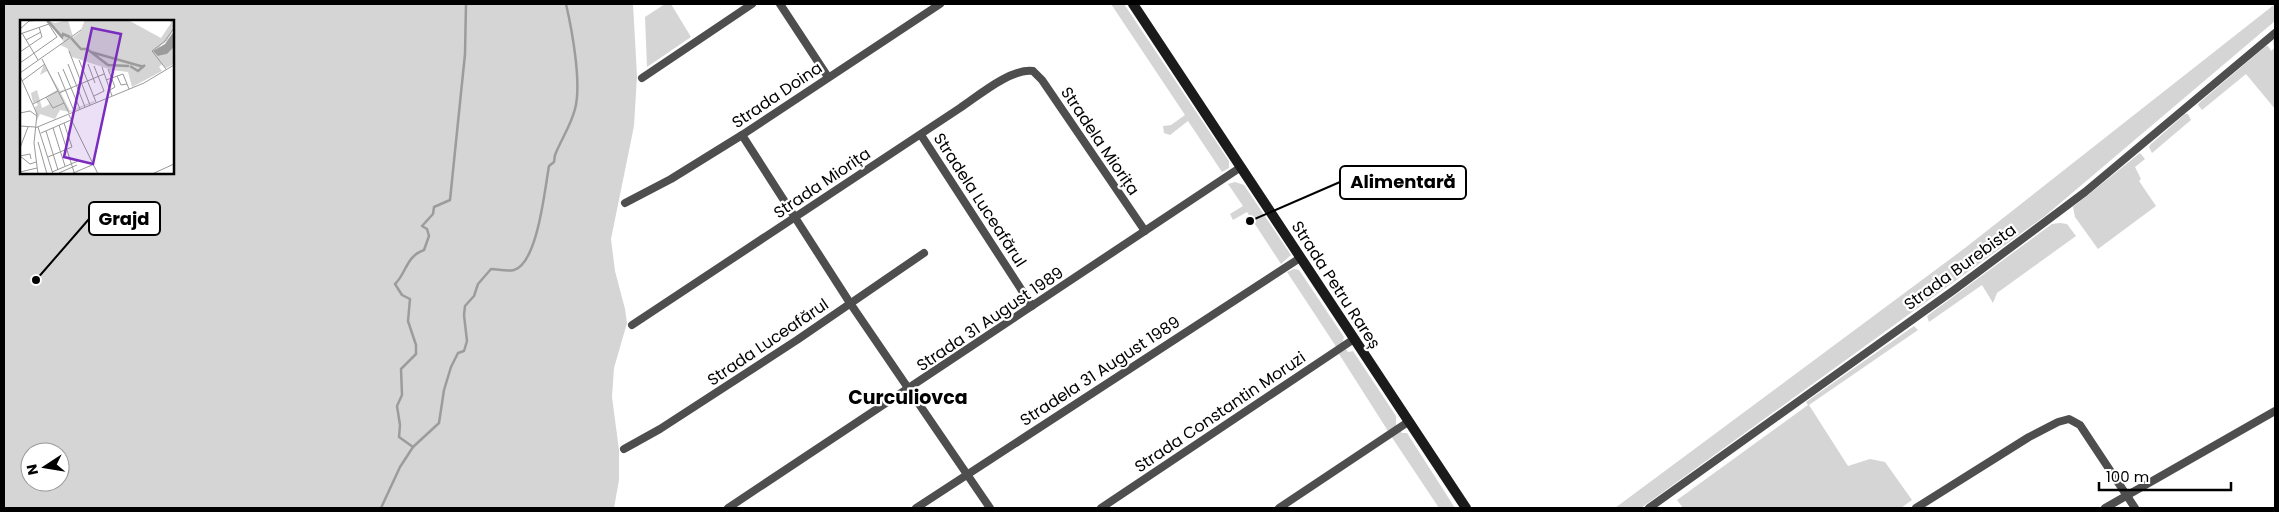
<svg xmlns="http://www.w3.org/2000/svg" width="2279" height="512" viewBox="0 0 2279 512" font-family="Poppins,sans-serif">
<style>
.green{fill:#d5d5d5;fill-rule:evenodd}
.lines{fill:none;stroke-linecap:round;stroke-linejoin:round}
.stream{stroke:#9c9c9c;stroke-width:2.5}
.street{stroke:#4e4e4e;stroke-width:8}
.secondary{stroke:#1b1b1b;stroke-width:10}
.labels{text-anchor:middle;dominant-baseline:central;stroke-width:4.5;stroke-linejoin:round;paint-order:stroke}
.street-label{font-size:16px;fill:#000;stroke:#fff}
.quarter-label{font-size:19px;font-weight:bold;fill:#000;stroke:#fff}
.inset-river{fill:none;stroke:#9c9c9c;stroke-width:2.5}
.inset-road{fill:none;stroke:#999;stroke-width:1}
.view{fill:#7b2cbf;fill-opacity:0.15;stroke:#7b2cbf;stroke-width:2.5}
.inset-edge{fill:none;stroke:#000;stroke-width:2.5}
.leader{fill:none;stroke:#000;stroke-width:2}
.callout-dot{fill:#000;stroke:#fff;stroke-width:2}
.callout{fill:#fff;stroke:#000;stroke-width:2}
.callout-label{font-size:18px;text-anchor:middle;font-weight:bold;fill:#000}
</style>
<rect width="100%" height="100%" fill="#fff"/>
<g class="green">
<path d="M4,4H633L637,76L634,126L611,239L615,271L625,309L627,323L614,368L612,397L619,450V480L614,508H4ZM21,21H172V172H21ZM30,452H60V482H30Z"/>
<path d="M665,4H671L691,37L647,67L645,17Z"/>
<path d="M1111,4H1124L1229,161V168L1222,172L1188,121L1170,135L1164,133L1163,126L1171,125L1185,115Z"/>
<path d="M2275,4V21L2045,216L1641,508H1615L1965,248Z"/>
<path d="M2275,39V109L2246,74L2202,110L2198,105L2199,103L2266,46H2268L2271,51L2274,48L2273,41Z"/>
<path d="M2185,114H2188L2191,120L2152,153L2149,147L2150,145Z"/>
<path d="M2140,153L2145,159L2135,167L2141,179L2139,181L2156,206L2098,249L2075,217L2073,207Z"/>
<path d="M1235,182L1244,185L1291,255L1281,264L1247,212L1233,220L1230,214L1243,206L1228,184Z"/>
<path d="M2060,223L2067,224L2076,236L1997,293L1993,303L1982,285L1929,322L1927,316L2052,224Z"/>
<path d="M1294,269L1299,270L1344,337L1342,344L1337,348L1287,272Z"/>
<path d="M1914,326L1918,330L1809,405L1848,466L1870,459L1885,462L1912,500L1901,508H1683L1677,500L1808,405L1806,402Z"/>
<path d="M1346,349L1348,352L1353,351L1396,416V426L1388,431L1339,354Z"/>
<path d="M1399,430L1402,433H1407L1455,508H1439L1391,436Z"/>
</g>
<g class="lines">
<g class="stream">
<path d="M413,447L399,437L400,425L397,406L402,395L401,369L416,354V345L408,321L410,299L402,295L395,284C406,274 406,256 424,250L429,236L427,229L422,226L433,214L434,207L450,200L465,54L466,4"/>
<path d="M381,508L400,467L413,447L439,423L444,390L451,367L458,353L464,351L467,341L464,315L465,306L474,296L478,284L491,269C498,269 506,272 514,270C538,263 545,187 549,166L554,162L555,155C561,140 571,125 575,109C582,84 572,30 566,4"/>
</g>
<g class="street">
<path d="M780,4L828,77"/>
<path d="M642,78L752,4"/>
<path d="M742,135L850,303L990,508"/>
<path d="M921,135L1032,306"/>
<path d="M625,203L671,179L742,135L940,4"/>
<path d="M632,325L960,108C978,96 1011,68 1033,71L1042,80L1145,231"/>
<path d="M624,449L660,429L797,340L924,253"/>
<path d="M728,508L1241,167"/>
<path d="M916,508L1300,258"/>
<path d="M1101,508L1354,339"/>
<path d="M1279,508L1408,422"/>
<path d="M1649,508L1954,290L2085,192L2275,33"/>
<path d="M1916,508L2029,437L2058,422L2069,419L2080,425L2135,508"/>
<path d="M2105,508L2275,411"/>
</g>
<path class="secondary" d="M1133,4L1466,508"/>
</g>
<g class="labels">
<g class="street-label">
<text transform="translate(777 95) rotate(-34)">Strada Doina</text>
<text transform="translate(1100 141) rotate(56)">Stradela Miorița</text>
<text transform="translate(822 183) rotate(-34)">Strada Miorița</text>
<text transform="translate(980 200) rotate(57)">Stradela Luceafărul</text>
<text transform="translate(1960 267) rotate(-36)">Strada Burebista</text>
<text transform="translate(1336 285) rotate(57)">Strada Petru Rareș</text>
<text transform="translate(990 319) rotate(-34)">Strada 31 August 1989</text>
<text transform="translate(768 342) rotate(-34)">Strada Luceafărul</text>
<text transform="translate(1100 371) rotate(-33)">Stradela 31 August 1989</text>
<text transform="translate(1220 412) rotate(-34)">Strada Constantin Moruzi</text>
</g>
<g class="quarter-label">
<text x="908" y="397">Curculiovca</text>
</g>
</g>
<g transform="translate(20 20)">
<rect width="154" height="154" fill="#fff"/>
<path d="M26,0L35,3L48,0L53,17L60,12L65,0H108L141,18L151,3L149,0H154V9L147,21L140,26L138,36L147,34L154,27V44L146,48L142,44L139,47L142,51L112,67L108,52L92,50L90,53L89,49L52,37L47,28L40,25L44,22ZM24,44L40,71L45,69L41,73L50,91L74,81L75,82L50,92L40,90L35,99L20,94L17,100L15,87L18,85L16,82L13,83L11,73L17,70L22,88L30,84L27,76L37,70L27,51L20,55Z" fill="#d5d5d5"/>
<path d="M154,11V27L147,34L138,36L133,31L145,24Z" fill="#9c9c9c"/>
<path class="inset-river" d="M28,1L42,17L43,14L50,17M51,18L61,29H67L88,45L109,46M71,32L124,47M110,46L118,51L125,45"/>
<path class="inset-road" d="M0,9L9,1L22,0M2,13L18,40M0,14L29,4M6,20L21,12M49,31L70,85M0,32L22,17L19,7M22,39L49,93M59,40L76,82M0,43L37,17L26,0M48,44L65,87M68,44L75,63M82,47L92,76M43,49L60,89M88,49L95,67L90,70M146,49L132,31L145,21L154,8M38,52L54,91M0,53L61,10M0,56L17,94L14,123L18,154M97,56L101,65L107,64M86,60L103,54L109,69M2,61L25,44M39,73L84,54M74,76L84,71L74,46M26,77L33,88L44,83M13,84L38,71M0,93L10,91L17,96M49,95L78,154M39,105L54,152M0,106L15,107M18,107L33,154M15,108L124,63L154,45M33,108L45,146M26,111L38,150M21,113L51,100M18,122L27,154M0,128L8,107M0,136L10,144L16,142M0,136L10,134L11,139M28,137L52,127L44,103M0,152L17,148M32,152L58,141M39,153L57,145M51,154L72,145M132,154L154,144"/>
<path class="view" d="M72,8L101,14L73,144L44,137Z"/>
<rect width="154" height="154" class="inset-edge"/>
</g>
<path class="leader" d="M1250 221L1340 182M36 280L89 219"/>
<g class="callout-dot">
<circle cx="1250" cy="221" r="5"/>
<circle cx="36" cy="280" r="5"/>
</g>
<g class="callout">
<rect x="1340" y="166" width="126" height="33" rx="5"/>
<rect x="89" y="202" width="71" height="33" rx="5"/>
</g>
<g class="callout-label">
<text x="1403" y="188">Alimentară</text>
<text x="124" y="225">Grajd</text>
</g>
<rect width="2279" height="512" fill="none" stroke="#000000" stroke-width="10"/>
<g transform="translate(45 467) rotate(258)"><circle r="24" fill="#ffffff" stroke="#999999"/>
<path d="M0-4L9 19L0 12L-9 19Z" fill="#000000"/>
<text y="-8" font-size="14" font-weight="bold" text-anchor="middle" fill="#000000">N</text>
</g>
<path d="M2099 482v8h132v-8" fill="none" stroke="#000000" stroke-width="2.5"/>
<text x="2106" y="482" font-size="15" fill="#000000" stroke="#ffffff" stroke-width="4" paint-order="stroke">100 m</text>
</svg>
